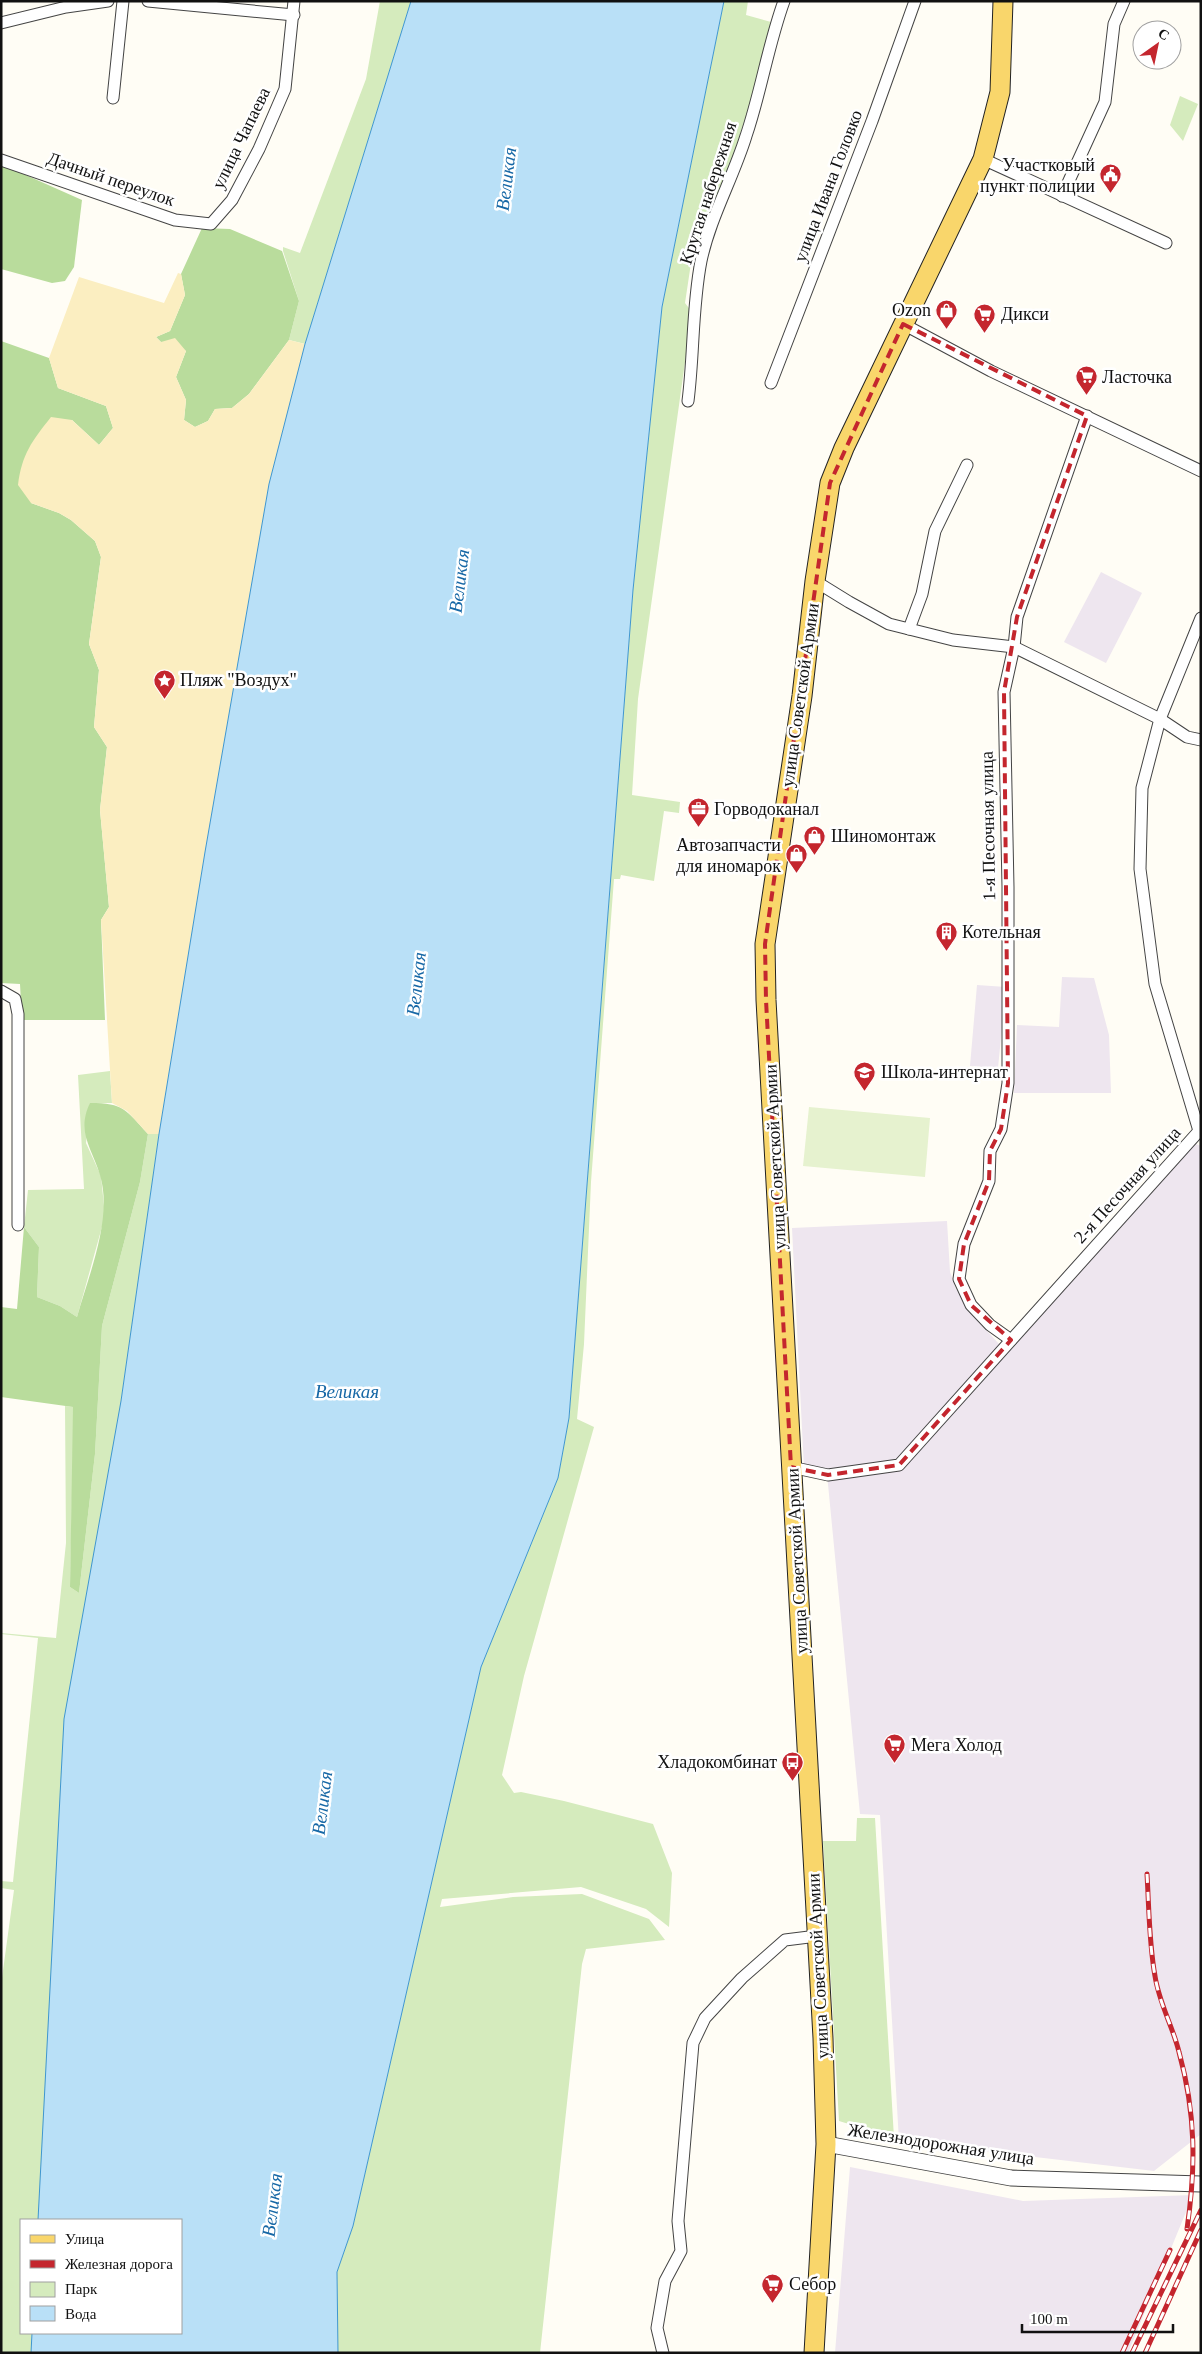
<svg xmlns="http://www.w3.org/2000/svg" width="1202" height="2354" viewBox="0 0 1202 2354" font-family="'Times New Roman',serif">
<style>
.industrial{fill:#eee6ef}
.green{fill:#d5ebbd}
.forest{fill:#b9dc9c}
.sand{fill:#fbeec1}
.pitch{fill:#e6f2cf}
.water{fill:#b9e0f7;stroke:#3f96cf}
.lines{fill:none;stroke-linecap:round;stroke-linejoin:round}
.minor-casing{stroke:#444;stroke-width:13}
.tertiary-casing{stroke:#444;stroke-width:17}
.primary-casing{stroke:#222;stroke-width:21}
.minor{stroke:#fff;stroke-width:11}
.tertiary{stroke:#fff;stroke-width:15}
.primary{stroke:#f9d66b;stroke-width:19}
.rail-casing{stroke:#c4262e;stroke-width:5}
.rail{stroke:#fff;stroke-width:3;stroke-dasharray:9;stroke-linecap:butt}
.marked{fill:none;stroke:#c4262e;stroke-width:4;stroke-dasharray:10 6;stroke-linejoin:round}
.labels{text-anchor:middle;dominant-baseline:central;stroke-width:5;stroke-linejoin:round;paint-order:stroke}
.street-label{font-size:18px;fill:#111;stroke:#fff}
.poi-label{font-size:18px;fill:#111;stroke:#fff;text-anchor:start}
.water-label{font-size:19px;font-style:italic;fill:#1768a6;stroke:#fff}
</style>
<rect width="100%" height="100%" fill="#fffdf5"/>
<g class="industrial">
<path d="M1101,572L1142,593L1106,663L1064,642Z"/>
<path d="M1062,977L1094,978L1109,1035L1111,1093H1014L1017,1025L1059,1027Z"/>
<path d="M977,985L1006,987L998,1068L970,1066Z"/>
<path d="M1193,1143L1201,1146V2134L1154,2171L899,2141L880,1815L860,1814L827,1474L804,1469L792,1228L947,1221L950,1272L956,1289L978,1321L999,1344L1009,1346Z"/>
<path d="M850,2167L1023,2201L1193,2195L1128,2353H835Z"/>
</g>
<g class="green">
<path d="M380,1H411L305,344L289,340L299,301L283,251V247L300,253L366,79Z"/>
<path d="M724,1H748L746,15L771,22L749,107L700,256L691,263L685,303L692,312L638,699L632,795L680,802L679,813L664,811L654,881L621,875L620,879H614L591,1182L584,1344L577,1419L594,1427L524,1676L502,1775L514,1793L521,1792L564,1801L653,1824L672,1873L669,1927L646,1909L581,1887L442,1899L440,1907L513,1897L582,1894L649,1919L665,1940L586,1949L582,1964L540,2353H338L337,2272L353,2226L481,1667L558,1478L569,1418L633,590L662,307Z"/>
<path d="M1180,96L1198,104L1183,141L1170,125Z"/>
<path d="M110,1071L112,1103H90L86,1143L101,1176L105,1216L77,1317L60,1306L37,1297L39,1247L24,1227L28,1190L84,1189L78,1075Z"/>
<path d="M148,1134H159L121,1401L38,2220H21V2333H32L31,2353H1V1985L14,1890L1,1888V1881L13,1882L38,1638L1,1634V1633L56,1638L66,1543L65,1406L74,1407L70,1587L79,1593L95,1454L102,1326L140,1182Z"/>
<path d="M857,1818H875L894,2138L839,2121L823,1841H856Z"/>
</g>
<g class="forest">
<path d="M1,164L82,200L74,267L65,281L52,283L1,269Z"/>
<path d="M202,228L230,229L282,251L299,301L289,340L249,394L232,408L215,409L208,421L195,427L184,420L186,400L176,377L186,351L161,342L156,337L170,331L185,295L181,274Z"/>
<path d="M1,341L49,358L58,388L106,406L113,428L99,445L72,420L31,503L59,513L71,520L95,541L101,557L89,644L99,670L94,727L107,747L100,810L109,907L101,920L105,1020H22L20,984L1,983Z"/>
<path d="M90,1103C124,1103 126,1110 148,1134L140,1182L102,1326L95,1454L79,1593L70,1587L73,1407L1,1397V1307L17,1309L24,1227L39,1247L37,1297L60,1306L77,1317C89,1274 113,1218 100,1175C92,1148 76,1132 90,1103Z"/>
</g>
<path class="sand" d="M178,273L181,274L185,295L170,331L156,337L161,342L175,338L186,351L176,377L186,400L184,420L195,427L208,421L215,409L232,408L249,394L289,340L305,344L269,484L205,852L159,1134H148L127,1111L112,1103L101,920L109,907L100,810L107,747L94,727L99,670L89,644L101,557L95,541L71,520L59,513L31,503L18,485C22,454 32,441 51,417L72,420L99,445L113,428L106,406L58,388L49,358L79,277L164,303Z"/>
<path class="pitch" d="M809,1107L930,1118L925,1177L803,1166Z"/>
<path class="water" d="M411,1H724L662,307L633,590L569,1418L558,1478L481,1667L353,2226L337,2272L338,2353H31L32,2333H181V2220H38L64,1719L121,1401L159,1134L205,852L269,484L305,344Z"/>
<g class="lines">
<defs>
<g id="minor">
<path d="M148,1L294,15"/>
<path d="M1,23L66,7L108,1"/>
<path d="M113,98L123,1"/>
<path d="M983,159L1166,243"/>
<path d="M1,160L175,220L211,224L232,200L259,149L285,89L294,1"/>
<path d="M1062,196L1105,102L1114,24L1124,1"/>
<path d="M903,324L991,371L1201,471"/>
<path d="M771,383L872,121L915,1"/>
<path d="M688,401C694,354 692,307 701,261C710,218 733,178 746,136C761,92 768,45 784,1"/>
<path d="M815,581L849,602L889,624L953,640L1014,647L1160,719L1187,737L1201,740"/>
<path d="M909,629L922,594L935,531L967,465"/>
<path d="M1,991L15,999L18,1014V1225"/>
<path d="M1199,1131L1155,984L1140,869L1142,788L1160,719L1201,618"/>
<path d="M1011,1340L990,1325L971,1305L959,1279L964,1244L989,1181L990,1151L1001,1129L1008,1083V887L1004,692L1014,647L1017,617L1087,416"/>
<path d="M791,1467L828,1475L899,1465L1199,1131"/>
<path d="M663,2353L657,2328L665,2281L681,2251L678,2221L693,2043L705,2018L742,1978L785,1940L817,1936"/>
</g>
<path id="tertiary" d="M826,2144L1011,2178L1201,2184"/>
<path id="primary" d="M814,2353L826,2144L823,2038L766,1000L765,944L802,696L815,581L830,483L844,448L983,159L1000,92L1003,1"/>
</defs>
<use href="#minor" class="minor-casing"/>
<use href="#tertiary" class="tertiary-casing"/>
<use href="#primary" class="primary-casing"/>
<use href="#minor" class="minor"/>
<use href="#tertiary" class="tertiary"/>
<use href="#primary" class="primary"/>
<defs>
<g id="rail">
<path d="M1147,1874C1149,1908 1149,1943 1155,1976C1159,2003 1173,2027 1179,2052C1196,2114 1196,2167 1187,2229"/>
<path d="M1122,2353L1170,2250"/>
<path d="M1132,2353L1201,2210"/>
<path d="M1145,2353L1201,2230"/>
</g>
</defs>
<use href="#rail" class="rail-casing"/>
<use href="#rail" class="rail"/>
</g>
<path class="marked" d="M903,324L1087,416L1017,617L1004,692L1008,1083L1001,1129L990,1151L989,1181L964,1244L959,1279L971,1305L1011,1340L899,1465L828,1475L791,1467L766,1000L765,944L830,483Z"/>
<defs>
<symbol id="civic-pin" viewBox="-11 -11 22 30"><path d="M0 17L-7.5 6A9.5 9.5 0 1 1 7.5 6Z" fill="#c4262e" stroke="#fff"/><path d="M-.6-6.5H3V-4.5H.6V-3L4-1V1h2V6H-6V1h2V-1L-.6-3ZM-1.2 2.5V6h2.4V2.5Z" fill="#fff"/></symbol>
<symbol id="shop-pin" viewBox="-11 -11 22 30"><path d="M0 17L-7.5 6A9.5 9.5 0 1 1 7.5 6Z" fill="#c4262e" stroke="#fff"/><path d="M-5-2.5h2.3a2.7 3.5 0 0 1 5.4 0H5L5.5 6h-11ZM-1.5-2.5h3a1.5 2.3 0 0 0-3 0Z" fill="#fff"/></symbol>
<symbol id="supermarket-pin" viewBox="-11 -11 22 30"><path d="M0 17L-7.5 6A9.5 9.5 0 1 1 7.5 6Z" fill="#c4262e" stroke="#fff"/><path d="M-6-5.5h2.5l.6 2H6L4.5 2H-2.5L-4.4-4H-6ZM-1.5 3.2a1.3 1.3 0 1 0 .1 0ZM3 3.2a1.3 1.3 0 1 0 .1 0Z" fill="#fff"/></symbol>
<symbol id="sight-pin" viewBox="-11 -11 22 30"><path d="M0 17L-7.5 6A9.5 9.5 0 1 1 7.5 6Z" fill="#c4262e" stroke="#fff"/><path d="M0-6L1.8-2.2L6-1.7L2.9 1.2L3.7 5.4L0 3.3L-3.7 5.4L-2.9 1.2L-6-1.7L-1.8-2.2Z" fill="#fff"/></symbol>
<symbol id="office-pin" viewBox="-11 -11 22 30"><path d="M0 17L-7.5 6A9.5 9.5 0 1 1 7.5 6Z" fill="#c4262e" stroke="#fff"/><path d="M-6-3h4V-5.5h4V-3h4V5H-6ZM-1-4.5V-3h2v-1.5ZM-6 0V1H6V0Z" fill="#fff"/></symbol>
<symbol id="building-pin" viewBox="-11 -11 22 30"><path d="M0 17L-7.5 6A9.5 9.5 0 1 1 7.5 6Z" fill="#c4262e" stroke="#fff"/><path d="M-4-6H4V6H1V3H-1V6H-4ZM-2.5-4.3h1.7v1.8h-1.7ZM.8-4.3h1.7v1.8H.8ZM-2.5-1h1.7V.8h-1.7ZM.8-1h1.7V.8H.8Z" fill="#fff"/></symbol>
<symbol id="school-pin" viewBox="-11 -11 22 30"><path d="M0 17L-7.5 6A9.5 9.5 0 1 1 7.5 6Z" fill="#c4262e" stroke="#fff"/><path d="M0-5L7-2L0 1L-7-2ZM-4 1L0 2.5L4 1V4Q0 6-4 4Z" fill="#fff"/></symbol>
<symbol id="bus-pin" viewBox="-11 -11 22 30"><path d="M0 17L-7.5 6A9.5 9.5 0 1 1 7.5 6Z" fill="#c4262e" stroke="#fff"/><path d="M-5-6H5V4H4V6H2V4H-2V6H-4V4H-5ZM-3.5-4V0h7V-4ZM-3.5 1.2v1.5H-2V1.2ZM2 1.2v1.5H3.5V1.2Z" fill="#fff"/></symbol>
</defs>
<g fill-rule="evenodd">
<use href="#civic-pin" x="1098" y="162" width="25" height="34"/>
<use href="#shop-pin" x="934" y="298" width="25" height="34"/>
<use href="#supermarket-pin" x="972" y="302" width="25" height="34"/>
<use href="#supermarket-pin" x="1074" y="364" width="25" height="34"/>
<use href="#sight-pin" x="152" y="668" width="25" height="34"/>
<use href="#office-pin" x="686" y="796" width="25" height="34"/>
<use href="#shop-pin" x="802" y="824" width="25" height="34"/>
<use href="#shop-pin" x="784" y="842" width="25" height="34"/>
<use href="#building-pin" x="934" y="920" width="25" height="34"/>
<use href="#school-pin" x="852" y="1060" width="25" height="34"/>
<use href="#supermarket-pin" x="882" y="1732" width="25" height="34"/>
<use href="#bus-pin" x="780" y="1750" width="25" height="34"/>
<use href="#supermarket-pin" x="760" y="2272" width="25" height="34"/>
</g>
<g class="labels">
<g class="street-label">
<text transform="translate(241 138) rotate(-64)">улица Чапаева</text>
<text transform="translate(111 179) rotate(19)">Дачный переулок</text>
<text transform="translate(828 186) rotate(-69)">улица Ивана Головко</text>
<text transform="translate(708 193) rotate(-72)">Крутая набережная</text>
<text transform="translate(800 695) rotate(-82)">улица Советской Армии</text>
<text transform="translate(988 826) rotate(-91)">1-я Песочная улица</text>
<text transform="translate(775 1157) rotate(-93)">улица Советской Армии</text>
<text transform="translate(1127 1185) rotate(-48)">2-я Песочная улица</text>
<text transform="translate(797 1561) rotate(-93)">улица Советской Армии</text>
<text transform="translate(818 1966) rotate(-93)">улица Советской Армии</text>
<text transform="translate(941 2144) rotate(9)">Железнодорожная улица</text>
</g>
<g class="poi-label">
<text x="1095" y="165" text-anchor="end">Участковый<tspan x="1095" dy="21">пункт полиции</tspan></text>
<text x="931" y="310" text-anchor="end">Ozon</text>
<text x="1001" y="314">Дикси</text>
<text x="1102" y="377">Ласточка</text>
<text x="180" y="680">Пляж "Воздух"</text>
<text x="714" y="809">Горводоканал</text>
<text x="831" y="836">Шиномонтаж</text>
<text x="781" y="845" text-anchor="end">Автозапчасти<tspan x="781" dy="21">для иномарок</tspan></text>
<text x="962" y="932">Котельная</text>
<text x="881" y="1072">Школа-интернат</text>
<text x="911" y="1745">Мега Холод</text>
<text x="777" y="1762" text-anchor="end">Хладокомбинат</text>
<text x="789" y="2284">Себор</text>
</g>
<g class="water-label">
<text transform="translate(506 179) rotate(-83)">Великая</text>
<text transform="translate(459 581) rotate(-83)">Великая</text>
<text transform="translate(416 984) rotate(-84)">Великая</text>
<text x="347" y="1391">Великая</text>
<text transform="translate(322 1803) rotate(-83)">Великая</text>
<text transform="translate(272 2205) rotate(-83)">Великая</text>
</g>
</g>
<rect width="1202" height="2354" fill="none" stroke="#111111" stroke-width="5"/>
<rect x="20" y="2219" width="162" height="115" fill="#ffffff" stroke="#a0a0a0"/>
<rect x="30" y="2235" width="25" height="8" fill="#f9d66b" stroke="#a0a0a0"/>
<text x="65" y="2244" font-size="15" fill="#111111">Улица</text>
<rect x="30" y="2260" width="25" height="8" fill="#c4262e" stroke="#a0a0a0"/>
<text x="65" y="2269" font-size="15" fill="#111111">Железная дорога</text>
<rect x="30" y="2282" width="25" height="15" fill="#d5ebbd" stroke="#a0a0a0"/>
<text x="65" y="2294" font-size="15" fill="#111111">Парк</text>
<rect x="30" y="2306" width="25" height="15" fill="#b9e0f7" stroke="#a0a0a0"/>
<text x="65" y="2319" font-size="15" fill="#111111">Вода</text>
<g transform="translate(1157 45) rotate(33)"><circle r="24" fill="#ffffff" stroke="#a0a0a0"/>
<path d="M0-4L9 19L0 12L-9 19Z" fill="#c4262e"/>
<text y="-8" font-size="14" font-weight="bold" text-anchor="middle" fill="#111111">С</text>
</g>
<path d="M1022 2324v8h151v-8" fill="none" stroke="#111111" stroke-width="2.5"/>
<text x="1030" y="2324" font-size="15" fill="#111111" stroke="#ffffff" stroke-width="4" paint-order="stroke">100 m</text>
</svg>
